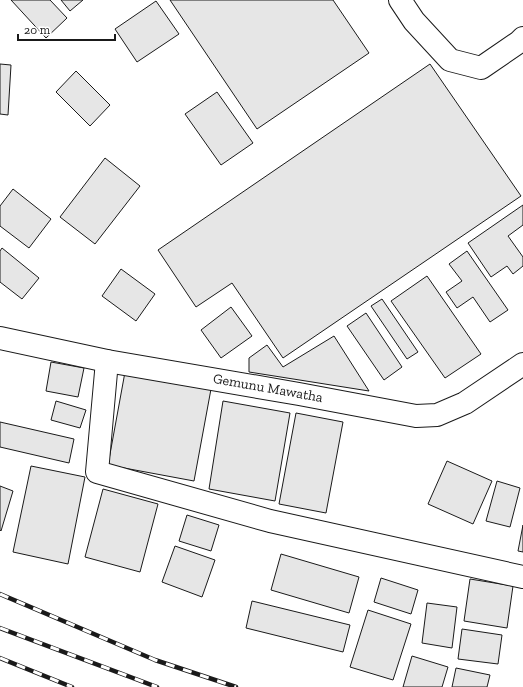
<svg xmlns="http://www.w3.org/2000/svg" width="523" height="687" viewBox="0 0 523 687" font-family="'Zilla Slab',serif">
<style>
.building{fill:#e6e6e6;stroke:#1a1a1a}
.lines{fill:none;stroke-linecap:round;stroke-linejoin:round}
.street-casing{stroke:#1a1a1a;stroke-width:24}
.street{stroke:#fff;stroke-width:22}
.rail-casing{stroke:#1a1a1a;stroke-width:4.5}
.rail{stroke:#fff;stroke-width:3;stroke-dasharray:9;stroke-linecap:butt}
.labels{text-anchor:middle;dominant-baseline:central;stroke-width:3;stroke-linejoin:round;paint-order:stroke}
.street-label{font-size:14px;fill:#1a1a1a;stroke:#fff}
</style>
<rect width="100%" height="100%" fill="#fff"/>
<g class="building">
<path d="M11,0H50L67,18L46,38Z"/>
<path d="M61,0H83L70,11Z"/>
<path d="M170,0H333L369,53L257,129Z"/>
<path d="M156,1L179,34L137,62L115,29Z"/>
<path d="M0,64L11,65L8,115L0,114Z"/>
<path d="M430,64L521,196L283,358L232,283L196,307L158,250Z"/>
<path d="M76,71L110,105L90,126L56,92Z"/>
<path d="M217,92L253,143L221,165L185,114Z"/>
<path d="M105,158L140,186L95,244L60,217Z"/>
<path d="M13,189L51,219L29,248L0,226V206Z"/>
<path d="M523,205V225L508,236L523,257V266L513,274L507,266L491,277L468,243Z"/>
<path d="M2,248L39,278L22,299L0,282V251Z"/>
<path d="M467,251L508,310L490,322L473,297L457,308L446,292L462,281L449,264Z"/>
<path d="M121,269L155,294L136,321L102,296Z"/>
<path d="M427,276L481,354L445,378L391,301Z"/>
<path d="M382,299L418,352L407,359L371,306Z"/>
<path d="M231,307L252,336L221,358L201,330Z"/>
<path d="M366,313L402,367L384,380L347,326Z"/>
<path d="M334,336L369,391L249,372V358L267,345L283,367Z"/>
<path d="M51,362L84,368L78,397L46,391Z"/>
<path d="M125,372L211,389L194,481L108,465Z"/>
<path d="M56,401L86,410L80,428L51,420Z"/>
<path d="M223,401L290,413L275,501L209,489Z"/>
<path d="M296,413L343,422L326,513L279,504Z"/>
<path d="M0,422L74,439L69,463L0,447Z"/>
<path d="M447,461L492,481L473,524L428,504Z"/>
<path d="M31,466L85,477L68,564L13,552Z"/>
<path d="M497,481L520,488L510,527L486,521Z"/>
<path d="M0,486L13,491L1,531L0,530Z"/>
<path d="M103,489L158,504L140,572L85,557Z"/>
<path d="M187,515L219,525L211,551L179,541Z"/>
<path d="M523,525V552L518,551Z"/>
<path d="M175,546L215,560L202,597L162,582Z"/>
<path d="M281,554L359,577L349,613L271,590Z"/>
<path d="M381,578L418,590L411,614L374,602Z"/>
<path d="M470,579L513,586L507,628L464,621Z"/>
<path d="M252,601L350,625L343,652L246,628Z"/>
<path d="M427,603L457,607L452,648L422,643Z"/>
<path d="M368,610L411,624L393,680L350,667Z"/>
<path d="M462,629L502,635L498,664L458,659Z"/>
<path d="M412,656L448,667L442,687H403Z"/>
<path d="M456,668L490,675L487,687H452Z"/>
</g>
<g class="lines">
<defs>
<g id="street">
<path d="M400,0L414,21L450,60L481,68L519,42L523,38"/>
<path d="M0,338L107,361L299,394L416,416L437,415L465,403L523,364"/>
<path d="M107,361L97,472L270,521L523,577"/>
</g>
</defs>
<use href="#street" class="street-casing"/>
<use href="#street" class="street"/>
<defs>
<g id="rail">
<path d="M0,594L155,660L236,687"/>
<path d="M0,628L157,687"/>
<path d="M0,658L72,687"/>
</g>
</defs>
<use href="#rail" class="rail-casing"/>
<use href="#rail" class="rail"/>
</g>
<g class="labels">
<g class="street-label">
<text transform="translate(268 388) rotate(10)">Gemunu Mawatha</text>
</g>
</g>
<path d="M18 34v6h97v-6" fill="none" stroke="#1a1a1a" stroke-width="2"/>
<text x="24" y="34" font-size="12" fill="#1a1a1a" stroke="#ffffff" stroke-width="3" paint-order="stroke">20 m</text>
</svg>
